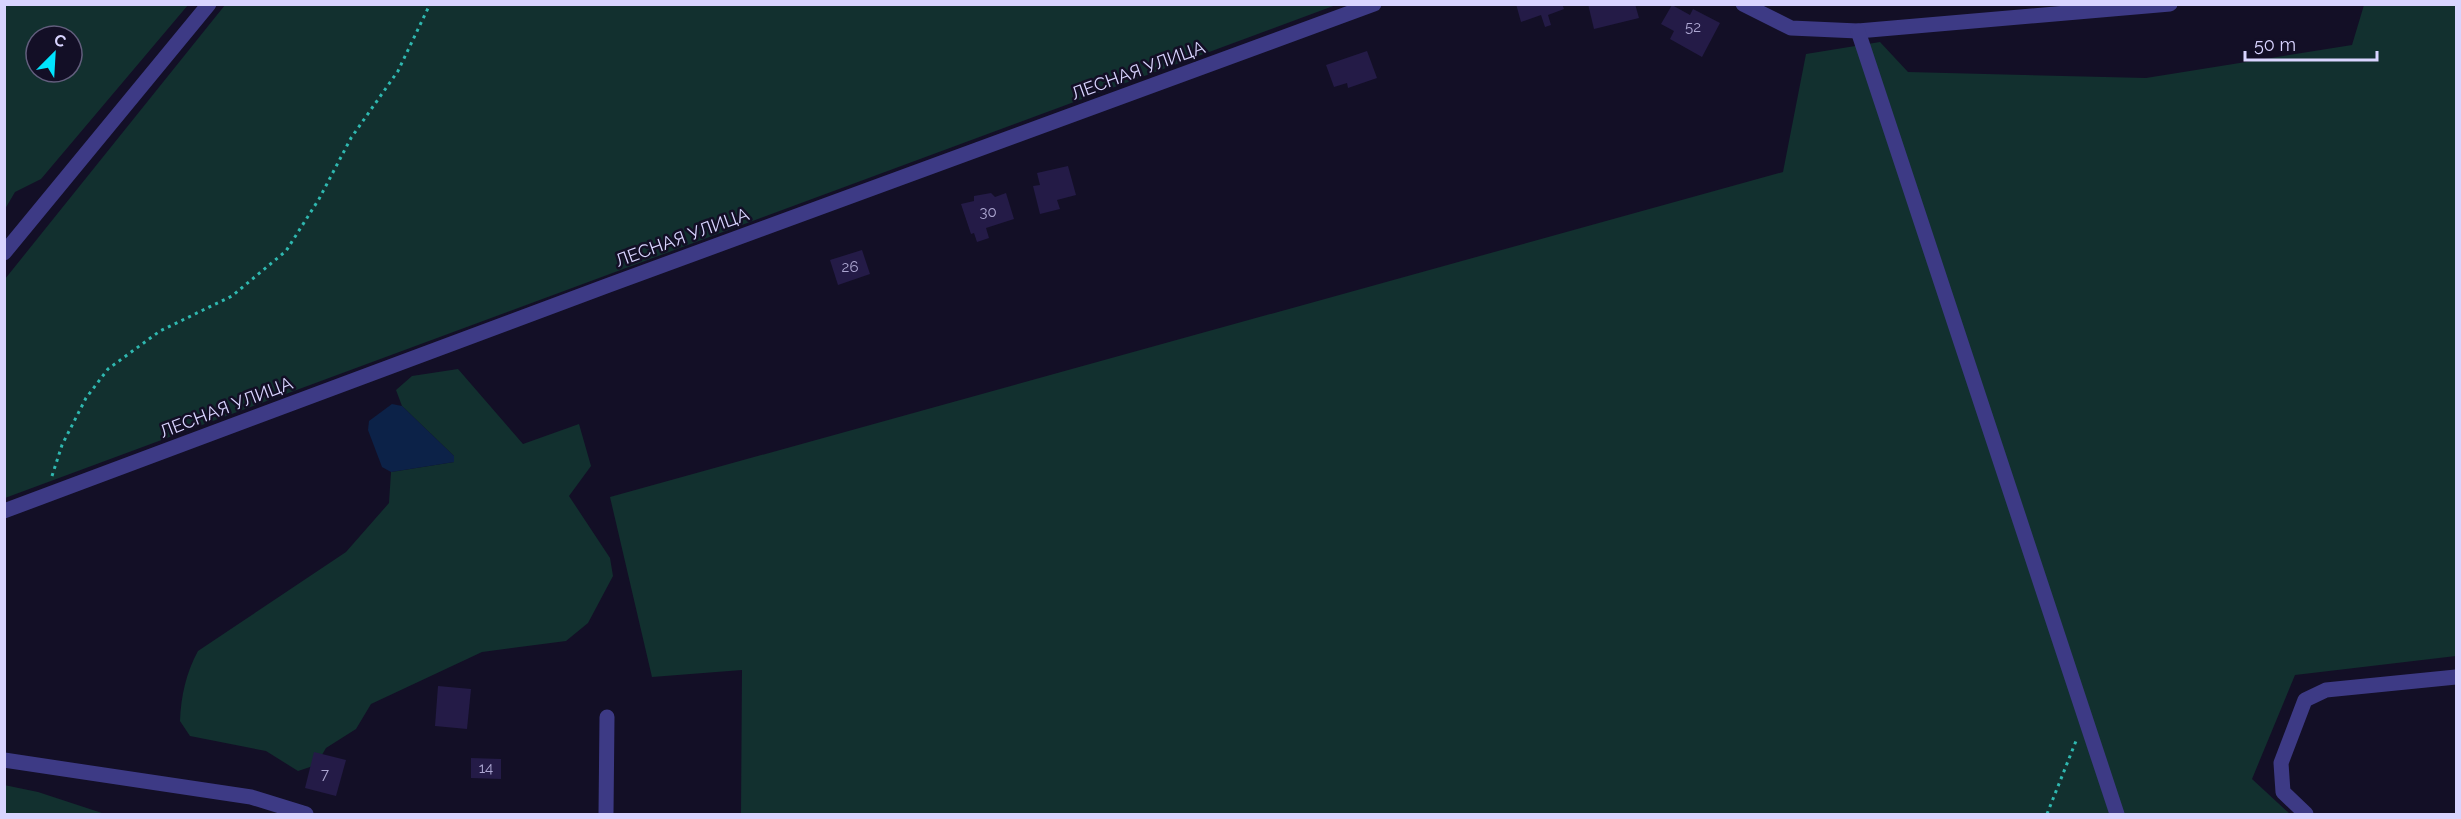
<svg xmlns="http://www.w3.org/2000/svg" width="2461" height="819" viewBox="0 0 2461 819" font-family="Raleway,sans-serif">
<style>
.green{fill:#12302f;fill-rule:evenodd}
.water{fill:#0c2248}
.building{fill:#241b47}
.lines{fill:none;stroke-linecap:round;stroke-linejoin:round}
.path{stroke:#2fb8b0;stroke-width:3;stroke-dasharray:3 4.5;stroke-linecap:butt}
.minor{stroke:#3d3a85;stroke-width:15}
.labels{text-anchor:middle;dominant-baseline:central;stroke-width:5;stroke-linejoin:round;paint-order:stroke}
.number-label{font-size:15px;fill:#aca6d1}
.street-label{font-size:18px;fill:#d9d4ff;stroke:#130f26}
</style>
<rect width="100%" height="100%" fill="#130f26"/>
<g class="green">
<path d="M5,4L188,5L41,179L15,192L5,209ZM36,36H72V72H36Z"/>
<path d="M225,5V4L1336,5L5,498V279Z"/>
<path d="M2364,5H2456V656L2295,675L2252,779L2290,814H741L742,670L652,677L610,497L1783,172L1806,54L1880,42L1908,72L2146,78L2352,45Z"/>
<path d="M458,369L523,444L579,424L591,466L569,496L610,558L613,576L588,623L566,641L482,652L371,704L356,729L326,748L316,765L298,771L266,751L190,736L180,721C181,696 186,673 198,651L346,552L389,503L391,472L454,462V456L402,406L396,390L412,376Z"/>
<path d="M4,785L38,792L105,814H5Z"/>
</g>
<path class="water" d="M392,404L402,406L454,456V462L391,472L382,467L368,430L369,421Z"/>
<g class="building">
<path d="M1516,4H1562L1564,9L1548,15L1551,25L1545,27L1541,15L1521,22Z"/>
<path d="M1588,4H1635L1639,18L1594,29Z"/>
<path d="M1672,5L1690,15L1693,9L1720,23L1702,57L1670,39L1674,31L1661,24Z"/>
<path d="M1367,51L1377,78L1348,88L1347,83L1334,87L1326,65Z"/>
<path d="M1068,166L1076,195L1057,200L1060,209L1040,214L1033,186L1040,185L1037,173Z"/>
<path d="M991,193L995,197L1006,193L1014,219L986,228L989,238L977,242L974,233L971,234L961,204L974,201V196Z"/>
<path d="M862,250L870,274L838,285L830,260Z"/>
<path d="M438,686L471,689L467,729L435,726Z"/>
<path d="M314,752L346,760L336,796L305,788Z"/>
<path d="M471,758L501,759V779L471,778Z"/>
</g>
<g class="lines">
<g class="path">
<path d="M52,476L62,445L86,398L108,369L160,331L232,296L286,251L319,199L351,138L398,71L430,4"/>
<path d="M2047,814L2076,741"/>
</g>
<g class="minor">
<path d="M1743,4L1791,28L1858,31L2170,4"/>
<path d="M1858,31L2117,814"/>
<path d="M4,253L209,4"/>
<path d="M4,511L609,285L1374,4"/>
<path d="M4,760L251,797L306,814"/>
<path d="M606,814L607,717"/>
<path d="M2306,814L2283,792L2281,763L2305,700L2326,690L2456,677"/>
</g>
</g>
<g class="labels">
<g class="number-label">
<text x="1693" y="27">52</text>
<text x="988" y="212">30</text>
<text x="850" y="267">26</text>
<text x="486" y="768">14</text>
<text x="325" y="774">7</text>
</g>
<g class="street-label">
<text transform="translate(1138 70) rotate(-20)">ЛЕСНАЯ УЛИЦА</text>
<text transform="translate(682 237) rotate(-20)">ЛЕСНАЯ УЛИЦА</text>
<text transform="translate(226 407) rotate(-21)">ЛЕСНАЯ УЛИЦА</text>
</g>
</g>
<rect width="2461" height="819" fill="none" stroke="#d9d4ff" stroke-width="12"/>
<g transform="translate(54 54) rotate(24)"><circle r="28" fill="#130f26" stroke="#625e7d" stroke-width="1.5"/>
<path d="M0-4.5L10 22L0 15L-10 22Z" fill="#00e5ff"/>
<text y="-9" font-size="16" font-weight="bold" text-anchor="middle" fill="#d9d4ff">С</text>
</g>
<path d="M2245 51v9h132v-9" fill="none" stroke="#d9d4ff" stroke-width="3"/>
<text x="2254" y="51" font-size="18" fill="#d9d4ff" stroke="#130f26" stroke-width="4.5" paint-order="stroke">50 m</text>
</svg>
